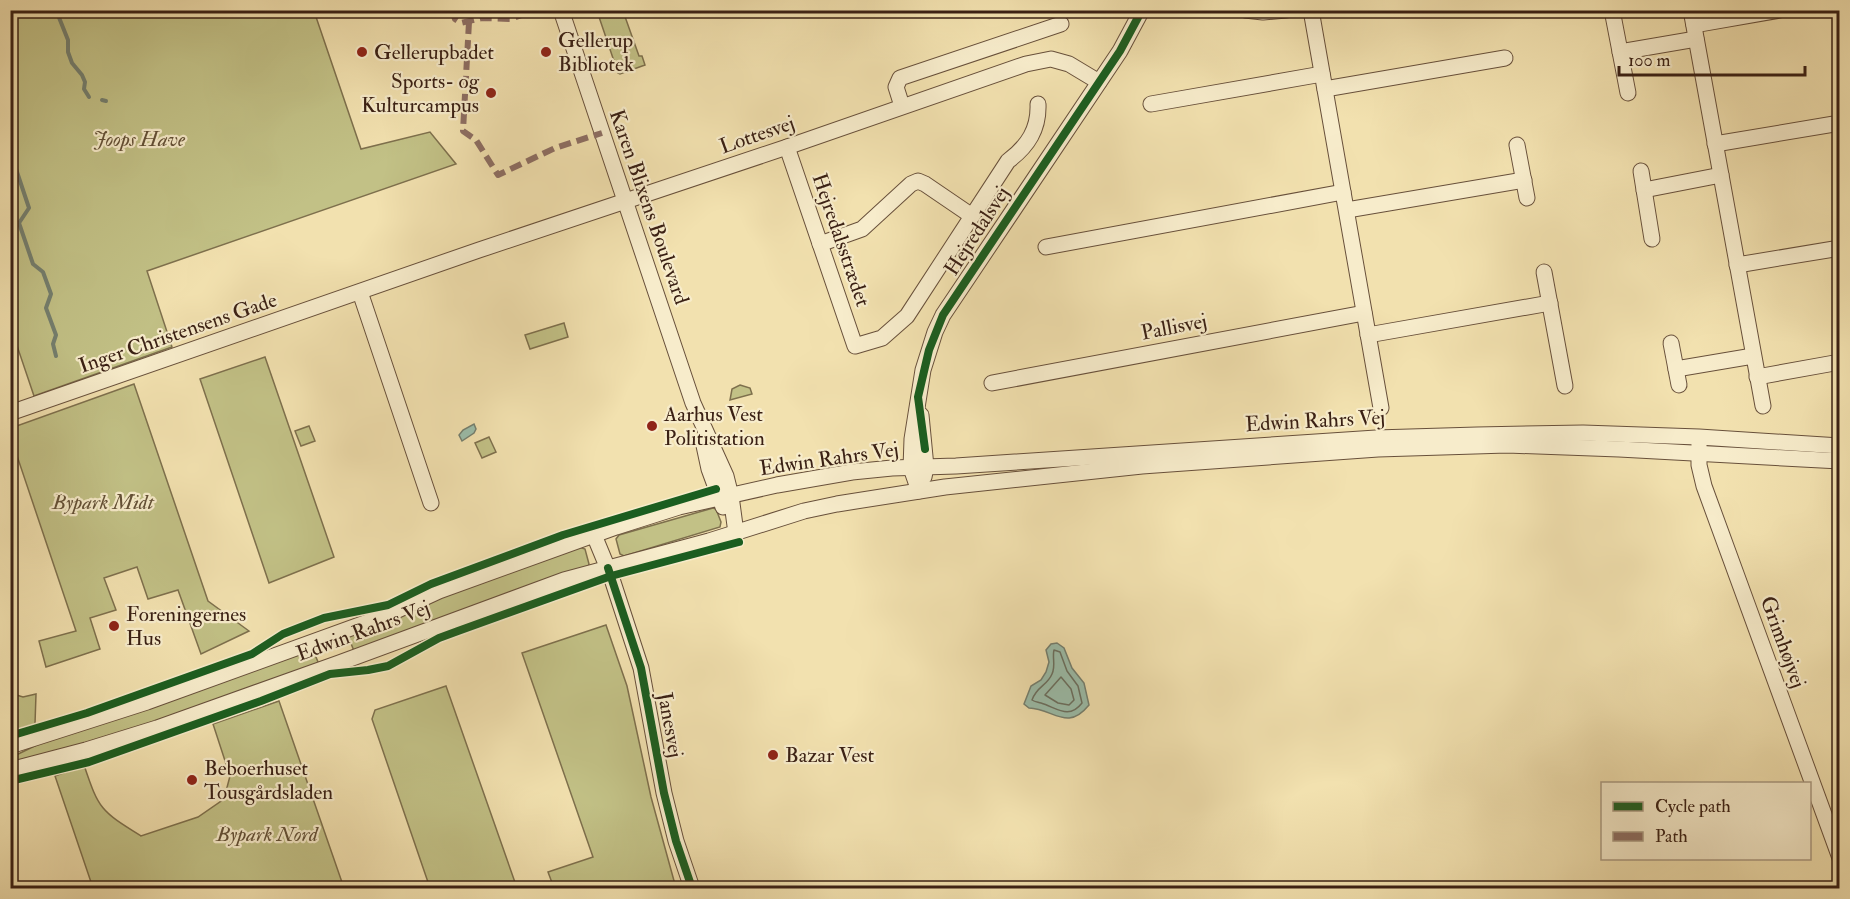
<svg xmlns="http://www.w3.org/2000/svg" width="1850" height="899" viewBox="0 0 1850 899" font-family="'IM FELL Double Pica',serif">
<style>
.green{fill:#c2c186;stroke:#7e704d;stroke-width:1.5}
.water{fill:#9bbeab;stroke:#747f6f;stroke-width:1.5}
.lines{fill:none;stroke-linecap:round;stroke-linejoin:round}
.shore{stroke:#6a6f60;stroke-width:1.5}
.stream{stroke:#747f6f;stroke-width:4}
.minor-casing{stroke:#68503b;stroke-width:17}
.minor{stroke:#f7eccb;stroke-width:15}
.quiet{stroke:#8d6e63;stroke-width:6;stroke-dasharray:12 6;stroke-linecap:butt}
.cycleway-casing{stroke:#f7eccb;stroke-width:11}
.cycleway{stroke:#1b5e20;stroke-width:8}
.poi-dot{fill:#8f2418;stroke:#f7eccb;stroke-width:2}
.labels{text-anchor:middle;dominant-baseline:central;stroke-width:4.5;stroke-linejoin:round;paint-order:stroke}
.poi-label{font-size:21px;fill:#3a2014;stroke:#f7eccb;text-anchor:start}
.street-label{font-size:21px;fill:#3a2014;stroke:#f7eccb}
.park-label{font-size:21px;font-style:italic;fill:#635036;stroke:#f7eccb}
</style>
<rect width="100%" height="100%" fill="#f2e1af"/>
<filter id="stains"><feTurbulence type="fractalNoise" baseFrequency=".00333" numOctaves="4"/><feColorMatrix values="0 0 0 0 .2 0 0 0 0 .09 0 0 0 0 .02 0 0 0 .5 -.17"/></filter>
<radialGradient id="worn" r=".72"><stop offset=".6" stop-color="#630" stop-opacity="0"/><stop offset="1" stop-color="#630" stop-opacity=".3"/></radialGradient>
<g class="green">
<path d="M10,11H314L361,149L430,132L456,164L147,271L172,347L34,396L11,328Z"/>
<path d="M597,11H623L639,56H642L645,65L620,74L618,73Z"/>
<path d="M564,323L568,337L530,349L525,335Z"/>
<path d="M265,357L334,557L269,583L200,379Z"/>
<path d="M134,384L208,601L249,631L201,654L178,590L148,599L137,567L104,578L116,610L90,618L100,649L46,667L39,641L76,631L11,438V428Z"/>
<path d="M740,385L750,388L752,394L730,400L732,389Z"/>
<path d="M309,426L315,441L301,446L295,431Z"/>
<path d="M489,437L496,452L482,458L475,443Z"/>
<path d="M713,508L716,509L721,522L720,527L624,556L620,554L616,539L619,535Z"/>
<path d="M579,547L585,549L589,564L588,567L354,651L348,636L440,594Z"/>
<path d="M606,625L627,686L651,797L676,888H554L548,872L593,857L522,653Z"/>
<path d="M313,650L318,662L314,667L117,735L11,763L10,758L49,739Z"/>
<path d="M446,686L517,888H430L372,719L375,710Z"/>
<path d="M10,693L23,697L36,694L35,724L11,731Z"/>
<path d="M279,701L344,888H93L55,776L84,765C99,810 101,811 141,836L198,817L224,799L230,776L213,724Z"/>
</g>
<g class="water">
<path d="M474,424L476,429L474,433L462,441L459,435L463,430Z"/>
<path d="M1057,643L1064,648L1072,668L1084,683L1089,705C1067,732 1054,709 1029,708L1024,704L1031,686L1041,680L1046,672L1049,662L1046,650L1051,644Z"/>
</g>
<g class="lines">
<g class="shore">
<path d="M1054,650L1060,652L1067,671L1078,686L1082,703C1069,720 1057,708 1041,703C1038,702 1035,702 1032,700C1037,686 1047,686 1052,674C1056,665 1052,658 1054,650Z"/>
<path d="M1061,677L1071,689L1074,700L1069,705L1058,703L1045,695Z"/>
</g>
<g class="stream">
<path d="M56,10L68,40V52L72,63L82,75L85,82L84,89L89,97"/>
<path d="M10,29L14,40L10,50"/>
<path d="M10,88L14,100L10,107"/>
<path d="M102,100L106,101"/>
<path d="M10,151L29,208L19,223L33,264L43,272L51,294L46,308L56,335L53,344L56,356"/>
</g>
<defs>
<g id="minor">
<path d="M561,10L693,403L726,476L731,496L736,533"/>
<path d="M1245,10L1263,12L1286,10"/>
<path d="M1311,10L1381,408"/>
<path d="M1612,10L1628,93"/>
<path d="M1691,10L1763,406"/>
<path d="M1694,25L1780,10"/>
<path d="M1620,52L1696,39"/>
<path d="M1325,89L1505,58"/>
<path d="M1151,104L1322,74"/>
<path d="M902,106L896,87L900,78L1061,24"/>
<path d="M1715,144L1840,123"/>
<path d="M1517,145L1527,198"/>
<path d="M787,147L855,346L882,338L907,316L1008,161C1028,146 1039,129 1038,104"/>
<path d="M1641,171L1652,239"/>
<path d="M1644,190L1721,175"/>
<path d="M1347,210L1524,180"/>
<path d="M820,244L862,229L911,184L918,181L925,184L972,216"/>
<path d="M1046,247L1343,192"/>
<path d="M1737,265L1840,248"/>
<path d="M1544,272L1565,386"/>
<path d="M360,292L431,503"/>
<path d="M1368,335L1550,303"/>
<path d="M1671,343L1679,385"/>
<path d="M1676,369L1753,356"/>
<path d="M1757,377L1840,362"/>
<path d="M992,383L1364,313"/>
<path d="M10,413L479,250L787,147L1026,64L1051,59L1069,64L1099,82"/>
<path d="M921,415L926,467L924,477"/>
<path d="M703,441L709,469L723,507"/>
<path d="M1699,443V465L1704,486L1840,858"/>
<path d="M919,491L911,468L912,439L923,370L935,332L943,315L1120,51L1142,10"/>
<path d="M594,535L611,576L641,668L664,793L676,841L692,888"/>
<path d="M10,746L147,702L387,615L439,591L616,527L679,507L777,485L852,472L892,468L956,466L1376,438L1477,435L1583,433L1699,437L1840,446"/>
<path d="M10,770L86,750L157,728L339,663L564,580L709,541L804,511L837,504L945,487L1142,466L1378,449L1507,445L1619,449L1840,461"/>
</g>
</defs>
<use href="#minor" class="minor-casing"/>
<use href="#minor" class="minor"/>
<g class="quiet">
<path d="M452,10L455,19L461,23L482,18L510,19L536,10"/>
<path d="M469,22L463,131L476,140L498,175L555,148L602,133"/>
</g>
<defs>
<g id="cycleway">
<path d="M925,449L918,397L929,350L943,315L1120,51L1142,10"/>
<path d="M608,568L641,668L664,793L676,841L692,888"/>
<path d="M10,736L87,713L252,654L283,634L324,618L388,605L431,584L563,535L716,489"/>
<path d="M10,781L89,762L261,701L330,674L368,670L388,666L439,638L458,631L611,576L739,542"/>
</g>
</defs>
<use href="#cycleway" class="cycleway-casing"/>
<use href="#cycleway" class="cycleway"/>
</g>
<g class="poi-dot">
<circle cx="362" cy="52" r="6"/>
<circle cx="546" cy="52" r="6"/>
<circle cx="491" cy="93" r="6"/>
<circle cx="652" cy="426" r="6"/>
<circle cx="114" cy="626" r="6"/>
<circle cx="773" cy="755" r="6"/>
<circle cx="192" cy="780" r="6"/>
</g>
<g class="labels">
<g class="poi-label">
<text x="558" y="40">Gellerup<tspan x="558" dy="24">Bibliotek</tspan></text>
<text x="374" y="52">Gellerupbadet</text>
<text x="479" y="81" text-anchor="end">Sports- og<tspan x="479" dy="24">Kulturcampus</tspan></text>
<text x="664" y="414">Aarhus Vest<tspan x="664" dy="24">Politistation</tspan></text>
<text x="126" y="614">Foreningernes<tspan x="126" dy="24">Hus</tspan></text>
<text x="785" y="755">Bazar Vest</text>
<text x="204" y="768">Beboerhuset<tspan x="204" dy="24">Tousgårdsladen</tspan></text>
</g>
<g class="street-label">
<text transform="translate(757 135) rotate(-19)">Lottesvej</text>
<text transform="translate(649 207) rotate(71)">Karen Blixens Boulevard</text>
<text transform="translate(977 231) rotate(-57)">Hejredalsvej</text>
<text transform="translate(841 240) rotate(71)">Hejredalsstrædet</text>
<text transform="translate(1174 327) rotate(-11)">Pallisvej</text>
<text transform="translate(178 333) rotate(-19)">Inger Christensens Gade</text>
<text transform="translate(1315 421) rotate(-3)">Edwin Rahrs Vej</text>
<text transform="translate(829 459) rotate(-8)">Edwin Rahrs Vej</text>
<text transform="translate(363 631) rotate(-20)">Edwin Rahrs Vej</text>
<text transform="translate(1783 642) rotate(70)">Grimhøjvej</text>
<text transform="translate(670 725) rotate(80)">Janesvej</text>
</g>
<g class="park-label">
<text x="139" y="139">Joops Have</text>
<text x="103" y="502">Bypark Midt</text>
<text x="267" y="834">Bypark Nord</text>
</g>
</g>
<rect width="1850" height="899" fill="none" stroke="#f2e1af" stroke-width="36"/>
<rect x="12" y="12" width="1826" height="875" fill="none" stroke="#3a2014" stroke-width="3"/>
<rect x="18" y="18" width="1814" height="863" fill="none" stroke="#3a2014" stroke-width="1.5"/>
<rect x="1601" y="782" width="210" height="78" fill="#f7eccb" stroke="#ab9a82" stroke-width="1.5"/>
<rect x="1613" y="802" width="30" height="9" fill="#1b5e20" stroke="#ab9a82" stroke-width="1.5"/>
<text x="1655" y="812" font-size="18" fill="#3a2014">Cycle path</text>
<rect x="1613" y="832" width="30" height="9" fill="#8d6e63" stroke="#ab9a82" stroke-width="1.5"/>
<text x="1655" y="842" font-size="18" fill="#3a2014">Path</text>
<path d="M1619 66v9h186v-9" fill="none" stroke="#3a2014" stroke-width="3"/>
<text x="1628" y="66" font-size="18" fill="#3a2014" stroke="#f7eccb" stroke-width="4.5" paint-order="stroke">100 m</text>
<rect width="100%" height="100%" filter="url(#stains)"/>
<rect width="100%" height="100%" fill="url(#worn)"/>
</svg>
